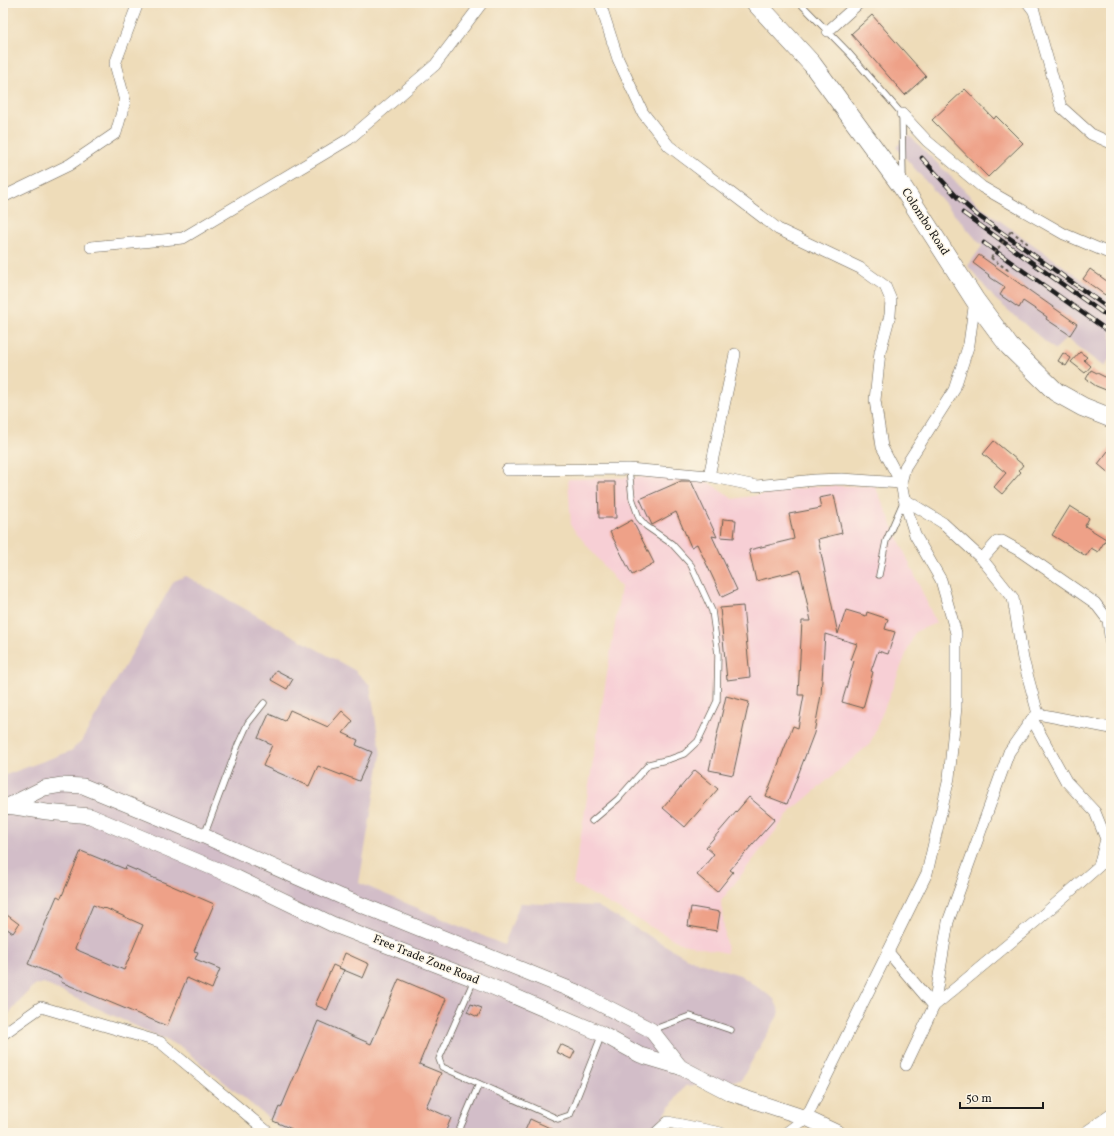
<svg xmlns="http://www.w3.org/2000/svg" width="1114" height="1136" viewBox="0 0 1114 1136" font-family="Vollkorn,serif">
<style>
.built{fill:#f7cfd5}
.industrial{fill:#d2bdc8}
.building{fill:#eea188;fill-rule:evenodd}
.lines{fill:none;stroke-linecap:round;stroke-linejoin:round}
.lane-casing{stroke:#665f53;stroke-width:7}
.street-casing{stroke:#665f53;stroke-width:12}
.secondary-casing{stroke:#665f53;stroke-width:16}
.highway-casing{stroke:#665f53;stroke-width:20}
.path{stroke:#665f53;stroke-width:2;stroke-dasharray:3 3;stroke-linecap:butt}
.lane{stroke:#fff;stroke-width:5.5}
.street{stroke:#fff;stroke-width:11}
.secondary{stroke:#fff;stroke-width:15}
.highway{stroke:#fff;stroke-width:19}
.rail-casing{stroke:#1c1c1c;stroke-width:4.5}
.rail{stroke:#fcf5e5;stroke-width:3;stroke-dasharray:9;stroke-linecap:butt}
.path-bridge{stroke:#665f53;stroke-width:2;stroke-dasharray:3 3;stroke-linecap:butt}
.labels{text-anchor:middle;dominant-baseline:central;stroke-width:3;stroke-linejoin:round;paint-order:stroke}
.street-label{font-size:12px;fill:#1c1c1c;stroke:#fcf5e5}
</style>
<rect width="100%" height="100%" fill="#fcf5e5"/>
<filter id="ink" filterUnits="userSpaceOnUse"><feTurbulence type="fractalNoise" baseFrequency=".025" numOctaves="2"/><feDisplacementMap in="SourceGraphic" scale="8" xChannelSelector="R" yChannelSelector="G"/><feConvolveMatrix kernelMatrix="1 2 1 2 8 2 1 2 1" color-interpolation-filters="sRGB"/></filter>
<filter id="wash" filterUnits="userSpaceOnUse"><feTurbulence type="fractalNoise" baseFrequency=".012" numOctaves="4" result="noise"/><feDisplacementMap in="SourceGraphic" scale="16" xChannelSelector="R" yChannelSelector="G"/><feGaussianBlur stdDeviation="0.9" result="paint"/><feColorMatrix in="noise" values="0 0 0 0 0 0 0 0 0 0 0 0 0 0 0 0 0 1.4 0 .05"/><feComposite in="paint" operator="in"/></filter>
<g filter="url(#wash)">
<rect width="100%" height="100%" fill="#eedcb9"/>
<path class="built" d="M689,476L705,480L733,499L816,486H875L936,623L915,632L870,744L791,811L721,901L727,953L682,944L573,884L621,587L571,526L568,479Z"/>
<g class="industrial">
<path d="M909,135L982,208L1111,300V356L1104,367L1066,338L1055,350L995,299L968,266L982,246L896,147Z"/>
<path d="M186,576L354,670L370,685L381,755L359,883L504,945L520,903L597,906L689,959L740,975L774,999L780,1012L741,1080L685,1086L651,1133H285L261,1112L181,1047L43,983L32,987L3,1021V776L71,751L82,740L174,581Z"/>
</g>
<g id="blocks">
<g class="building">
<path d="M872,15L926,76L905,95L851,34Z"/>
<path d="M965,89L994,119L996,116L1023,143L988,177L932,120Z"/>
<path d="M979,255L1077,324L1070,335L1046,319L1047,317L1023,301L1019,308L1000,295L1005,287L988,276L989,275L973,263Z"/>
<path d="M1090,269L1111,284V287L1105,295L1083,279Z"/>
<path d="M1080,352L1087,357L1084,360L1091,366L1085,373L1071,362Z"/>
<path d="M1063,353L1071,358L1066,366L1058,361Z"/>
<path d="M1091,370L1111,380V392L1096,386L1086,379Z"/>
<path d="M994,441L1023,465L1019,470L1021,472L1002,494L994,487L1006,473L983,454Z"/>
<path d="M1111,447V475L1098,464Z"/>
<path d="M681,481H691L717,537L712,536L737,590L722,597L697,544L691,547L676,512L652,525L640,499Z"/>
<path d="M598,482H615L616,518H599Z"/>
<path d="M834,495L842,533L818,539L838,634L846,610L866,616L867,612L888,619L885,629L895,632L888,654L878,651L871,671L873,672L863,708L842,702L854,661L851,660L857,644L825,634L821,695L814,733L787,804L766,796L793,726L798,728L804,695H798L802,621H811L800,570L756,581L749,550L794,539L789,514L821,508L819,498Z"/>
<path d="M1070,506L1089,518L1085,526L1106,539L1098,552L1091,548L1086,556L1052,535Z"/>
<path d="M723,519L736,520L734,538L721,537Z"/>
<path d="M632,520L654,563L632,575L610,532Z"/>
<path d="M743,606L750,677L727,680L720,608Z"/>
<path d="M276,670L293,679L287,689L271,680Z"/>
<path d="M726,696L749,702L733,775L709,770Z"/>
<path d="M290,710L328,727L342,711L353,721L343,733L358,740L356,745L372,752L359,781L341,774V775L318,766L309,786L263,766L272,745L267,743V742L258,738L269,714L285,721Z"/>
<path d="M695,770L718,789L685,827L663,808Z"/>
<path d="M749,797L775,819L730,870L733,872L717,892L697,875L714,854L706,847Z"/>
<path d="M81,851L125,869L126,866L214,904L194,951L198,952L195,959L220,969L212,989L187,978L167,1026L61,982L62,978L28,964L57,896L61,898ZM93,905L104,909L105,908L143,925L124,970L75,949Z"/>
<path d="M691,907L720,912L717,931L688,926Z"/>
<path d="M3,912L19,924L13,933L3,926Z"/>
<path d="M345,953L369,964L363,978L339,968Z"/>
<path d="M333,965L344,970L327,1010L315,1005Z"/>
<path d="M399,979L446,999L419,1064L441,1073L426,1107L451,1118L445,1133H291L292,1129L273,1121L279,1107L281,1108L318,1021L371,1044Z"/>
<path d="M471,1004L482,1008L478,1017L467,1012Z"/>
<path d="M560,1044L575,1051L571,1059L556,1052Z"/>
<path d="M530,1119L561,1133H524Z"/>
</g>
</g>
</g>
<g filter="url(#ink)">
<use href="#blocks" fill-opacity="0" stroke="#665f53" stroke-width="1"/>
<g class="lines">
<defs>
<g id="lane">
<path d="M800,3L848,52L902,114L903,180"/>
<path d="M879,575L886,541L904,500"/>
<path d="M592,821L618,799L649,764L670,759L684,754L698,741L717,701L718,654L712,611L691,565L672,544L646,526L639,518L632,498L629,469"/>
<path d="M204,836L238,745L248,723L264,703"/>
<path d="M474,980L439,1059L442,1067L558,1119L570,1115L602,1034"/>
<path d="M652,1030L690,1016L731,1030"/>
<path d="M458,1133L479,1084"/>
</g>
<g id="street">
<path d="M600,3L618,59L643,113L669,146L778,229L860,268L885,286L891,300L890,315L880,352L875,400L882,447L901,483"/>
<path d="M1028,3L1034,11L1061,107L1091,134L1111,143"/>
<path d="M828,31L859,3"/>
<path d="M902,114L927,141L982,187L1064,234L1111,254"/>
<path d="M3,197L69,165L116,133L125,101L115,64L138,3"/>
<path d="M91,247L183,238L349,139L435,65L482,3"/>
<path d="M507,470L629,469L709,476L756,486L815,480L842,479L901,483"/>
<path d="M709,476L735,354"/>
<path d="M904,499L943,523L982,559L1013,598L1023,659L1038,714L1111,728"/>
<path d="M982,559L997,542L1002,541L1020,551L1095,603L1108,620L1111,644"/>
<path d="M888,952L934,1006L1035,922L1099,866L1106,839L1095,812L1066,781L1032,719"/>
<path d="M3,1034L41,1007L160,1042L269,1133"/>
<path d="M906,1065L934,1006L948,922L1009,752L1032,719L1038,714"/>
<path d="M656,1133L668,1122L721,1133"/>
<path d="M786,1133L806,1118L927,873L949,778L956,707V633L941,580L915,535L904,499L901,483L905,467L954,390L969,344L975,300"/>
</g>
<g id="secondary">
<path d="M8,806L47,812L90,816L237,878L332,924L474,979L602,1034L640,1055L680,1067L730,1093L806,1118L838,1133"/>
<path d="M6,807L44,788L62,785L83,786L204,836L342,897L579,993L651,1030L680,1067"/>
<path d="M1088,1133L1111,1117"/>
</g>
<path id="highway" d="M756,3L812,64L903,188L975,300L1009,346L1056,392L1083,407L1111,418"/>
</defs>
<use href="#lane" class="lane-casing"/>
<use href="#street" class="street-casing"/>
<use href="#secondary" class="secondary-casing"/>
<use href="#highway" class="highway-casing"/>
<g class="path">
<path d="M1011,231L1027,243V244"/>
<path d="M991,258L1008,270L1009,269"/>
</g>
<use href="#lane" class="lane"/>
<use href="#street" class="street"/>
<use href="#secondary" class="secondary"/>
<use href="#highway" class="highway"/>
<defs>
<g id="rail">
<path d="M922,158L957,197L977,215L1111,310"/>
<path d="M963,213L1111,319"/>
<path d="M984,243L1111,333"/>
</g>
</defs>
<use href="#rail" class="rail-casing"/>
<use href="#rail" class="rail"/>
<path class="path-bridge" d="M991,258L1011,231"/>
</g>
</g>
<g class="labels">
<g class="street-label">
<text transform="translate(925 222) rotate(57)">Colombo Road</text>
<text transform="translate(426 960) rotate(22)">Free Trade Zone Road</text>
</g>
</g>
<rect width="1114" height="1136" fill="none" stroke="#fcf5e5" stroke-width="16"/>
<path d="M960 1102v6h83v-6" fill="none" stroke="#1c1c1c" stroke-width="2"/>
<text x="966" y="1102" font-size="12" fill="#1c1c1c" stroke="#fcf5e5" stroke-width="3" paint-order="stroke">50 m</text>
</svg>
